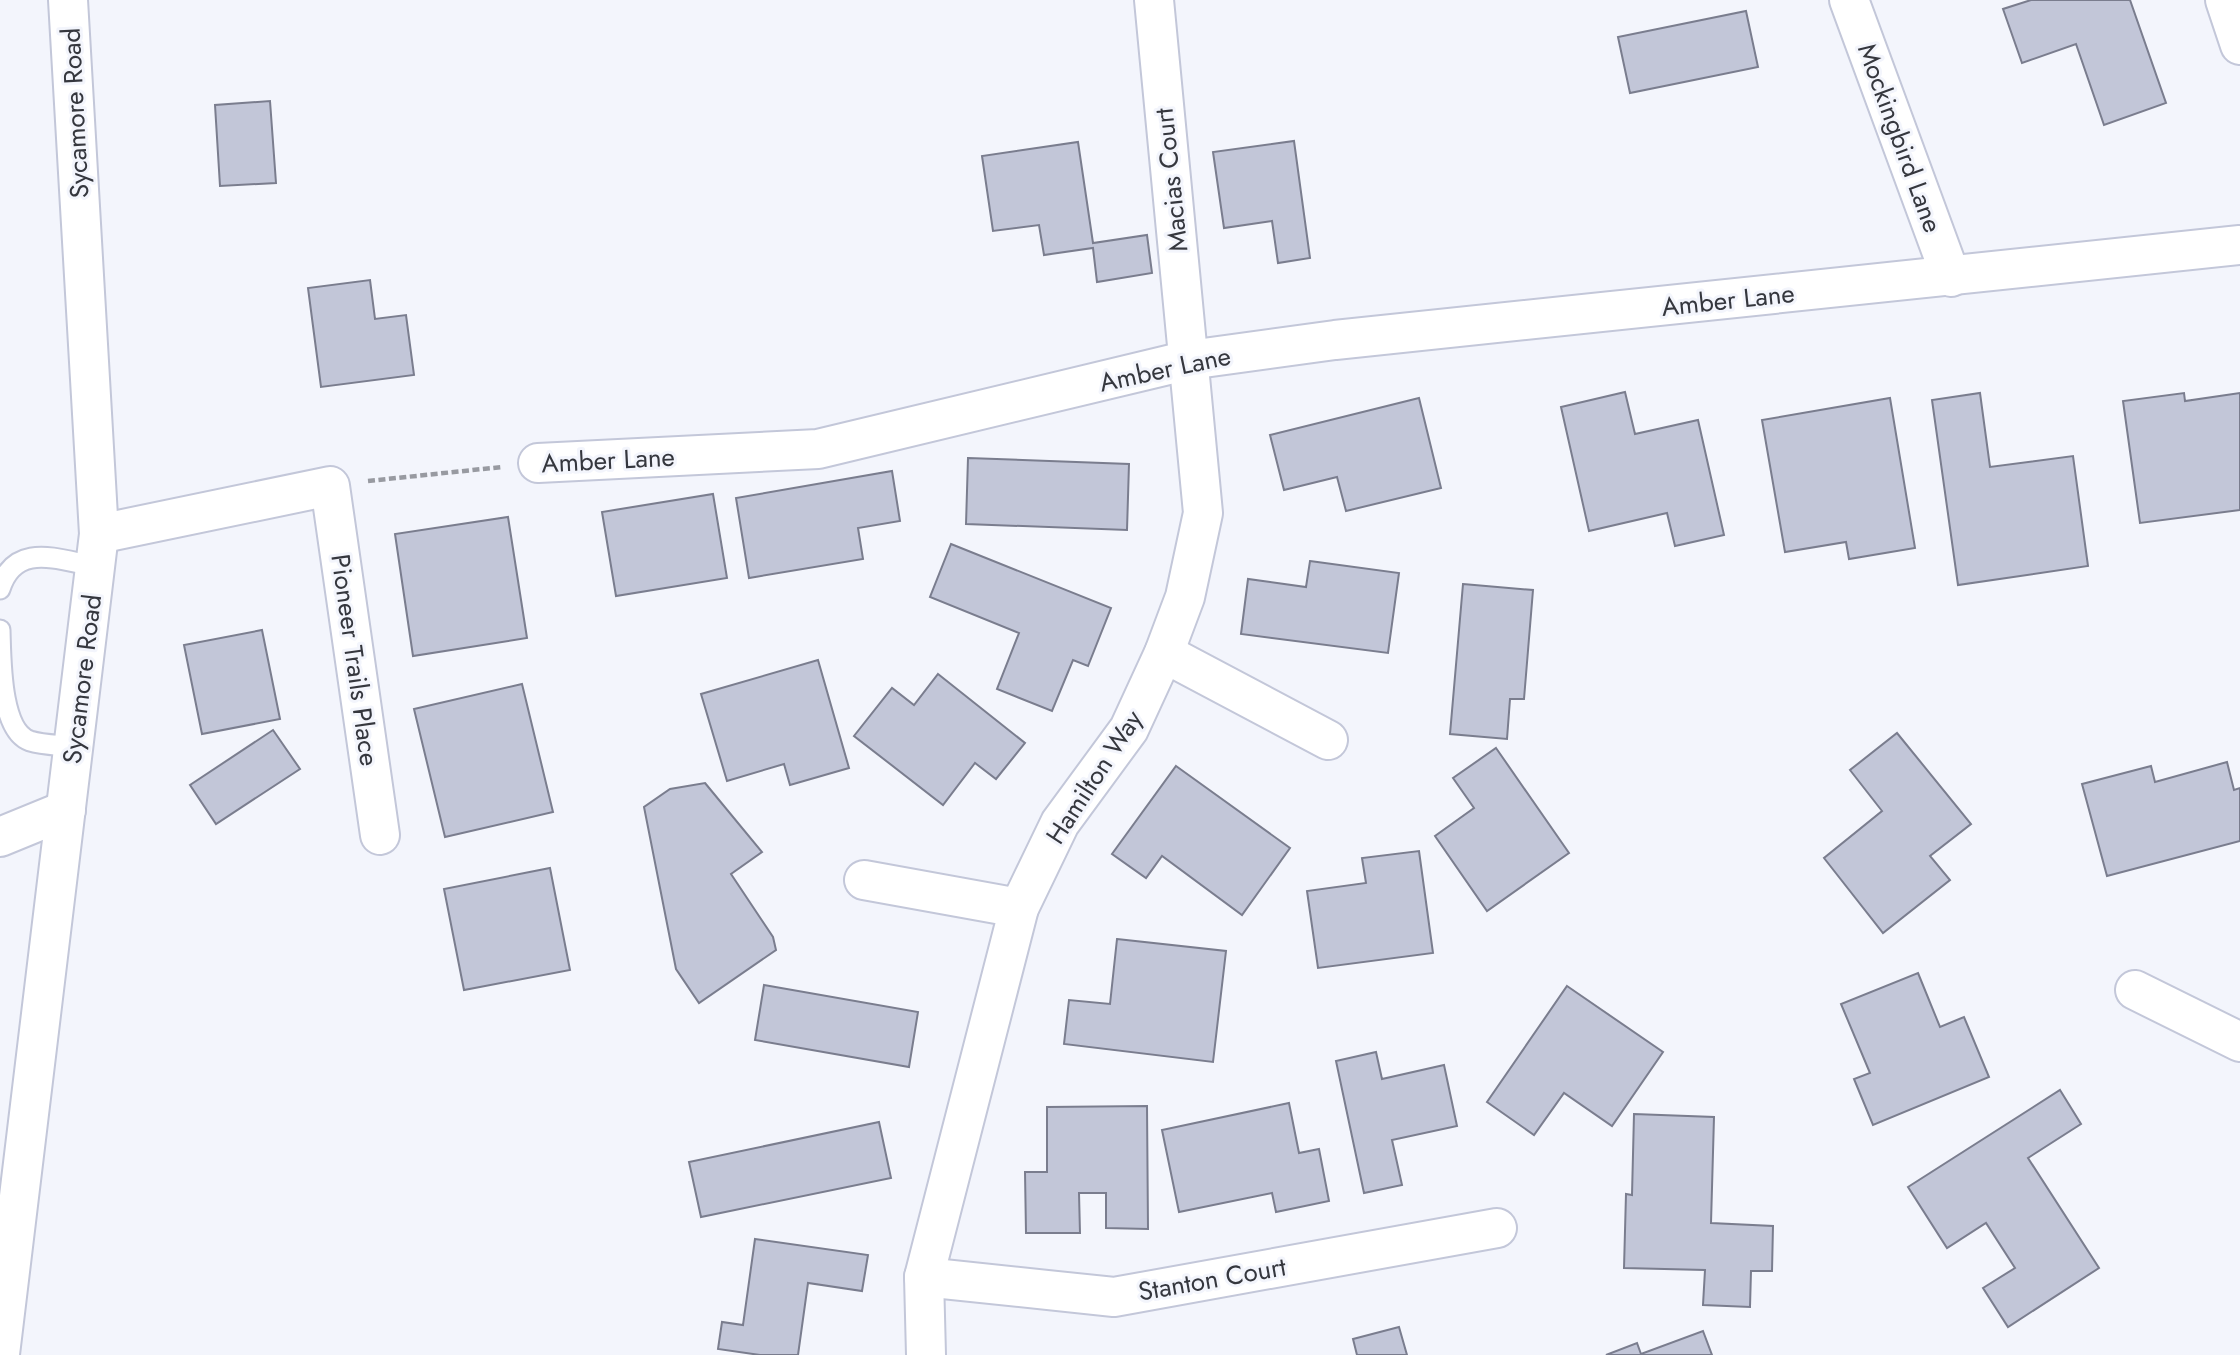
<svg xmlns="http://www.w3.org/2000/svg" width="2240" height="1355" viewBox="0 0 2240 1355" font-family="Jost,sans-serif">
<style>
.building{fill:#c2c6d8;stroke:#7a7d8e;stroke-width:2}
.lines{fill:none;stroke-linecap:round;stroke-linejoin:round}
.service-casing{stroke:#c3c7d9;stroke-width:23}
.minor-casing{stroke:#c3c7d9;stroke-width:42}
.path{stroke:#989aa1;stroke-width:4.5;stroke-dasharray:7 3.5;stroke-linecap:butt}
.service{stroke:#fff;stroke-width:19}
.minor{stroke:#fff;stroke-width:38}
.labels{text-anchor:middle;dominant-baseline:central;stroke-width:6;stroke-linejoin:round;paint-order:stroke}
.street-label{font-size:26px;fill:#35373e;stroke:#f3f5fc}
</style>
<rect width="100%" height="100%" fill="#f3f5fc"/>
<g class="building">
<path d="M2031,0H2130L2166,103L2104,125L2076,44L2022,63L2003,9Z"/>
<path d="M1746,11L1758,67L1630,93L1618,37Z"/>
<path d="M270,101L276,183L220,186L215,105Z"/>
<path d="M1294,141L1310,258L1278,263L1272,221L1224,228L1213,152Z"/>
<path d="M1078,142L1093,243L1147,235L1152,273L1097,282L1093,248L1044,255L1039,225L993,231L982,156Z"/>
<path d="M370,280L375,319L406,315L414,375L321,387L308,288Z"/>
<path d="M1625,392L1635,434L1698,420L1724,535L1675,546L1667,513L1589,531L1561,407Z"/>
<path d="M1980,393L1990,467L2073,456L2088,566L1958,585L1932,400Z"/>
<path d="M2184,393L2185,401L2240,393V510L2140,523L2123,401Z"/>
<path d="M1419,398L1441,488L1346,511L1337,477L1284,490L1270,435Z"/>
<path d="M1890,398L1915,548L1849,559L1846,542L1785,552L1762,420Z"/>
<path d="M968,458L1129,464L1127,530L966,524Z"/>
<path d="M892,471L900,521L858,528L863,559L749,578L736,498Z"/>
<path d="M713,494L727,578L616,596L602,512Z"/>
<path d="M508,517L527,638L413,656L395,534Z"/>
<path d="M951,544L1111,608L1088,666L1073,660L1052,711L997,689L1019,633L930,597Z"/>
<path d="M1310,561L1399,573L1388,653L1241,634L1248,579L1306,587Z"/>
<path d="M1463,584L1533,590L1524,699H1510L1507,739L1450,734Z"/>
<path d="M262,630L280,719L202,734L184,645Z"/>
<path d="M818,660L849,768L790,785L784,764L727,781L701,694Z"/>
<path d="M938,674L1025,743L996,779L975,763L943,805L854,736L892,688L914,705Z"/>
<path d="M522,684L553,812L445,837L414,709Z"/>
<path d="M273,730L300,769L216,824L190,785Z"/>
<path d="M1897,733L1971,824L1930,856L1950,880L1883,933L1824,858L1882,811L1850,770Z"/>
<path d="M1496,748L1569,853L1487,911L1435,836L1474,808L1453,778Z"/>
<path d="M2227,762L2234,790L2240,788V841L2107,876L2082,784L2151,766L2155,782Z"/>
<path d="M1176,766L1290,848L1242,915L1162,856L1146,878L1112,854Z"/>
<path d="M705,783L762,852L731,874L773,937L776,950L699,1003L676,969L644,807L670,789Z"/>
<path d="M1419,851L1433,953L1318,968L1307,891L1366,883L1362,858Z"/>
<path d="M550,868L570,970L464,990L444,889Z"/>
<path d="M1117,939L1226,951L1213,1062L1064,1044L1069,1000L1110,1004Z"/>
<path d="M1918,973L1940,1027L1964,1017L1989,1077L1873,1125L1854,1079L1870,1073L1841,1004Z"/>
<path d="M764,985L918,1012L909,1067L755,1040Z"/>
<path d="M1567,986L1663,1052L1612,1126L1564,1093L1534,1135L1487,1102Z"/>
<path d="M1376,1052L1382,1079L1444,1065L1457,1126L1392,1140L1402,1185L1364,1193L1336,1061Z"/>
<path d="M2060,1090L2081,1124L2028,1158L2099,1268L2008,1327L1983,1288L2015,1268L1986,1223L1947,1248L1908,1187Z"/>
<path d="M1289,1103L1299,1153L1319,1149L1329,1201L1276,1212L1272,1193L1179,1212L1162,1130Z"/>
<path d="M1147,1106L1148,1229L1106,1228V1193H1079L1080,1233H1026L1025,1172H1047V1107Z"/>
<path d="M1634,1114L1714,1117L1711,1223L1773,1226L1772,1271H1751L1750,1307L1703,1305L1705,1270L1624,1268L1626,1194L1632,1195Z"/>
<path d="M879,1122L891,1178L701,1217L689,1162Z"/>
<path d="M755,1239L868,1255L862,1291L808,1283L798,1355H760L718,1349L722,1322L743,1325Z"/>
<path d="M1399,1327L1407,1355H1357L1353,1339Z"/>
<path d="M1703,1331L1712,1355H1606L1637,1343L1641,1354Z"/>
</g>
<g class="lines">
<defs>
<g id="service">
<path d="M0,589C15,541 58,560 95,566"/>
<path d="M0,630C1,658 0,731 30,741C43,745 59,745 74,747"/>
</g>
<g id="minor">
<path d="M1849,0L1951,277"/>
<path d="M2225,0L2240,45"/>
<path d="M538,463L818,449L1189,360L1335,340L2240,245"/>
<path d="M99,534L330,486L380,835"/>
<path d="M1164,653L1328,740"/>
<path d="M0,837L66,810"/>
<path d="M864,880L1019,908"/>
<path d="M2135,990L2240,1042"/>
<path d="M924,1277L1114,1297L1497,1228"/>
<path d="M0,1354L99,534L68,0"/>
<path d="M926,1355L924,1277L1019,908L1060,823L1129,729L1164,653L1185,597L1203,513L1154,0"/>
</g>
</defs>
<use href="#service" class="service-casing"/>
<use href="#minor" class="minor-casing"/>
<path class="path" d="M368,481L502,467"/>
<use href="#service" class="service"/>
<use href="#minor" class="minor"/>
</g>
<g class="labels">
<g class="street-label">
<text transform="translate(75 113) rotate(-93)">Sycamore Road</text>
<text transform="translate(1900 138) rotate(70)">Mockingbird Lane</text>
<text transform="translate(1171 180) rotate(-96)">Macias Court</text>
<text transform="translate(1728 300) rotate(-6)">Amber Lane</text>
<text transform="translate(1165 369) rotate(-12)">Amber Lane</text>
<text transform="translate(608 460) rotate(-3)">Amber Lane</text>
<text transform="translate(355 660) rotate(82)">Pioneer Trails Place</text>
<text transform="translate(82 679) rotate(-83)">Sycamore Road</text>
<text transform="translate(1094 777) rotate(-57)">Hamilton Way</text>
<text transform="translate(1212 1279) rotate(-10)">Stanton Court</text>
</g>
</g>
</svg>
